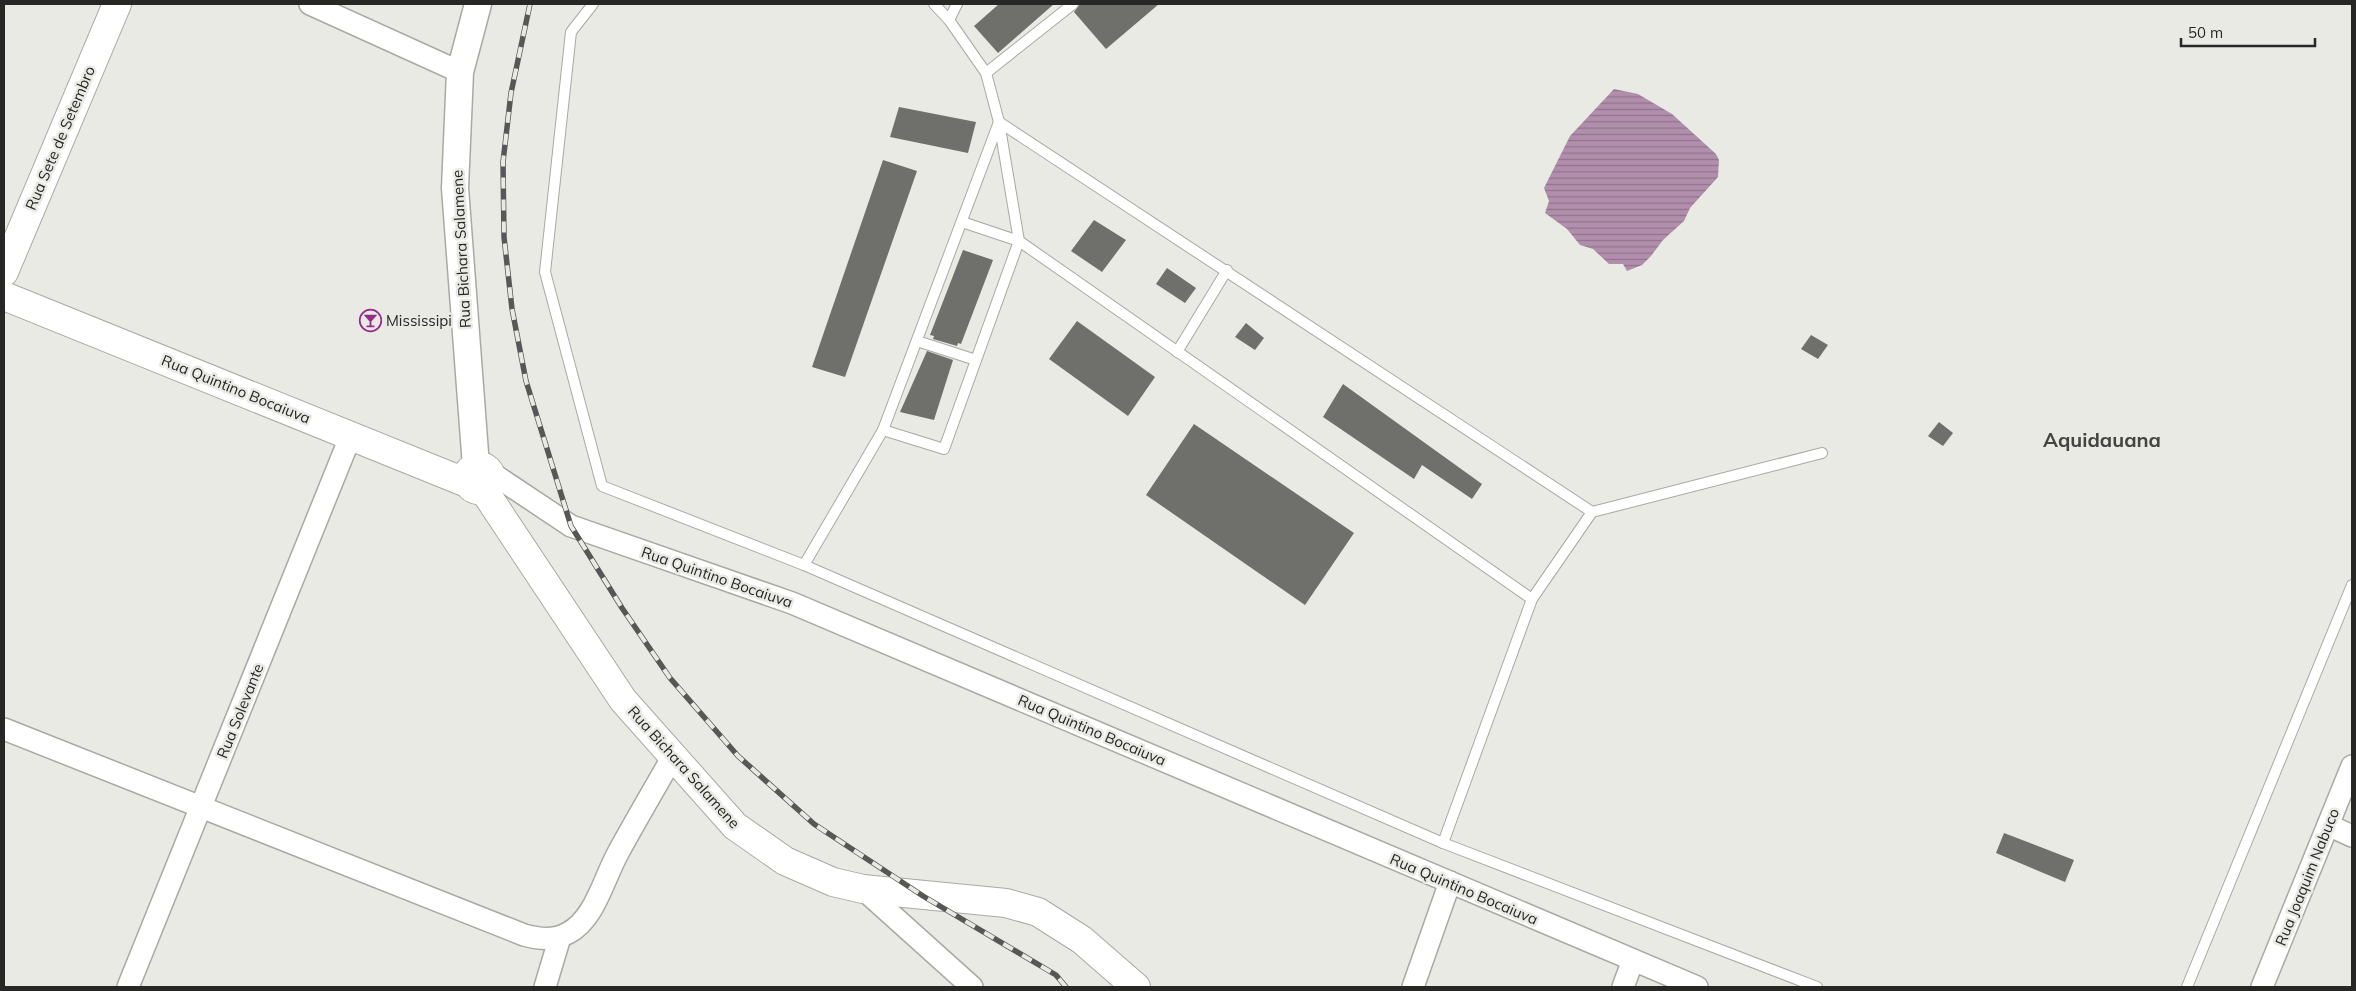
<svg xmlns="http://www.w3.org/2000/svg" width="2356" height="991" viewBox="0 0 2356 991" font-family="Mulish,sans-serif">
<style>
.water{fill:url(#water-rules)}
.building{fill:#6f6f6b}
.lines{fill:none;stroke-linecap:round;stroke-linejoin:round}
.service-casing{stroke:#a9a9a4;stroke-width:12}
.minor-casing{stroke:#a9a9a4;stroke-width:24}
.tertiary-casing{stroke:#a9a9a4;stroke-width:29}
.secondary-casing{stroke:#a9a9a4;stroke-width:30}
.service{stroke:#fff;stroke-width:10}
.minor{stroke:#fff;stroke-width:21}
.tertiary{stroke:#fff;stroke-width:26}
.secondary{stroke:#fff;stroke-width:28}
.rail-casing{stroke:#575755;stroke-width:5.5}
.rail{stroke:#eaeae5;stroke-width:4;stroke-dasharray:11;stroke-linecap:butt}
.labels{text-anchor:middle;dominant-baseline:central;stroke-width:5;stroke-linejoin:round;paint-order:stroke}
.street-label{font-size:15px;fill:#272726;stroke:#eaeae5}
.poi-label{font-size:15px;fill:#272726;stroke:#eaeae5;text-anchor:start}
.district-label{font-size:20px;font-weight:bold;fill:#444440;stroke:#eaeae5}
</style>
<defs>
<pattern id="water-rules" width="6" height="5" patternUnits="userSpaceOnUse" patternTransform="scale(1.25)"><rect width="6" height="5" fill="#b18eab"/><path d="M0 2.5h6" fill="none" stroke="#90748b"/></pattern>
</defs>
<rect width="100%" height="100%" fill="#eaeae5"/>
<path class="water" d="M1614,89L1638,94L1672,114L1716,154L1719,160L1718,177L1690,208L1684,221L1663,240L1651,256L1642,265L1627,271L1623,264H1609L1593,249L1580,245L1567,229L1545,213L1549,201L1544,188L1570,136Z"/>
<g class="building">
<path d="M999,4H1054L998,53L974,26Z"/>
<path d="M1080,4H1159L1106,49L1074,12Z"/>
<path d="M899,107L976,122L968,153L890,137Z"/>
<path d="M883,160L917,171L845,377L812,367Z"/>
<path d="M1094,220L1126,240L1102,272L1071,251Z"/>
<path d="M963,250L993,260L961,344L958,343L957,346L933,339L934,336L930,335Z"/>
<path d="M1167,268L1196,288L1185,303L1156,284Z"/>
<path d="M1077,321L1155,377L1128,416L1049,359Z"/>
<path d="M1246,323L1264,338L1255,350L1235,337Z"/>
<path d="M1811,335L1828,345L1818,359L1801,349Z"/>
<path d="M927,351L953,360L934,420L900,412Z"/>
<path d="M1343,384L1482,484L1472,499L1422,465L1414,479L1323,417Z"/>
<path d="M1939,422L1953,433L1943,446L1928,436Z"/>
<path d="M1194,424L1354,533L1305,605L1146,495Z"/>
<path d="M2004,833L2074,860L2065,882L1996,853Z"/>
</g>
<g class="lines">
<defs>
<g id="service">
<path d="M593,4L571,32L545,272L602,486L804,565L883,430"/>
<path d="M934,4L949,20L986,73"/>
<path d="M1073,4L986,73L999,122L1019,241L1532,599"/>
<path d="M949,20L957,4"/>
<path d="M962,222L1019,241L944,449L883,430L999,122L1592,512L1822,453"/>
<path d="M917,341L976,360"/>
<path d="M1177,352L1227,270"/>
<path d="M1592,512L1532,599L1443,843L1817,987"/>
<path d="M804,565L1443,843"/>
<path d="M2187,987L2352,585"/>
</g>
<g id="minor">
<path d="M310,4L460,72"/>
<path d="M490,472L571,526L792,603L1697,987"/>
<path d="M4,729L524,935C539,939 554,941 568,933C595,919 604,878 618,853C636,820 655,788 673,756"/>
<path d="M2328,825L2352,836"/>
<path d="M863,889L972,987"/>
<path d="M128,987L351,435"/>
<path d="M545,987L560,937"/>
<path d="M1413,987L1450,882"/>
<path d="M1623,987L1633,960"/>
<path d="M2262,987L2352,766"/>
</g>
<path id="tertiary" d="M476,466L455,188L460,72L478,4"/>
<g id="secondary">
<path d="M4,272L117,4"/>
<path d="M4,296L467,483"/>
<circle cx="479" cy="478" r="12"/>
<path d="M483,489L623,700L735,826L785,861L833,882L863,889L1006,903L1038,912L1082,940L1136,987"/>
</g>
</defs>
<use href="#service" class="service-casing"/>
<use href="#minor" class="minor-casing"/>
<use href="#tertiary" class="tertiary-casing"/>
<use href="#secondary" class="secondary-casing"/>
<use href="#service" class="service"/>
<use href="#minor" class="minor"/>
<use href="#tertiary" class="tertiary"/>
<use href="#secondary" class="secondary"/>
<defs>
<path id="rail" d="M530,4L511,93L503,162L504,237L512,309L526,381L571,526L622,608L670,678L738,756L814,824L923,896L1056,975L1066,987"/>
</defs>
<use href="#rail" class="rail-casing"/>
<use href="#rail" class="rail"/>
</g>
<defs>
<symbol id="bar-ring" viewBox="-11 -11 22 22"><circle r="9.5" fill="#eaeae5" stroke="#972b8c" stroke-width="1.5"/><path d="M-6-5H6L.8 .8V4.5H3.5V6h-7V4.5H-.8V.8Z" fill="#972b8c"/></symbol>
</defs>
<g fill-rule="evenodd">
<use href="#bar-ring" x="358" y="308" width="25" height="25"/>
</g>
<g class="labels">
<g class="street-label">
<text transform="translate(60 138) rotate(-67)">Rua Sete de Setembro</text>
<text transform="translate(461 249) rotate(-93)">Rua Bichara Salamene</text>
<text transform="translate(236 389) rotate(22)">Rua Quintino Bocaiuva</text>
<text transform="translate(717 577) rotate(19)">Rua Quintino Bocaiuva</text>
<text transform="translate(240 711) rotate(-68)">Rua Solevante</text>
<text transform="translate(1092 730) rotate(23)">Rua Quintino Bocaiuva</text>
<text transform="translate(684 767) rotate(48)">Rua Bichara Salamene</text>
<text transform="translate(2307 877) rotate(-68)">Rua Joaquim Nabuco</text>
<text transform="translate(1464 889) rotate(23)">Rua Quintino Bocaiuva</text>
</g>
<g class="poi-label">
<text x="386" y="320">Mississipi</text>
</g>
<g class="district-label">
<text x="2102" y="439">Aquidauana</text>
</g>
</g>
<rect width="2356" height="991" fill="none" stroke="#272726" stroke-width="10"/>
<path d="M2181 38v8h134v-8" fill="none" stroke="#272726" stroke-width="2.5"/>
<text x="2188" y="38" font-size="15" fill="#272726" stroke="#eaeae5" stroke-width="4" paint-order="stroke">50 m</text>
</svg>
